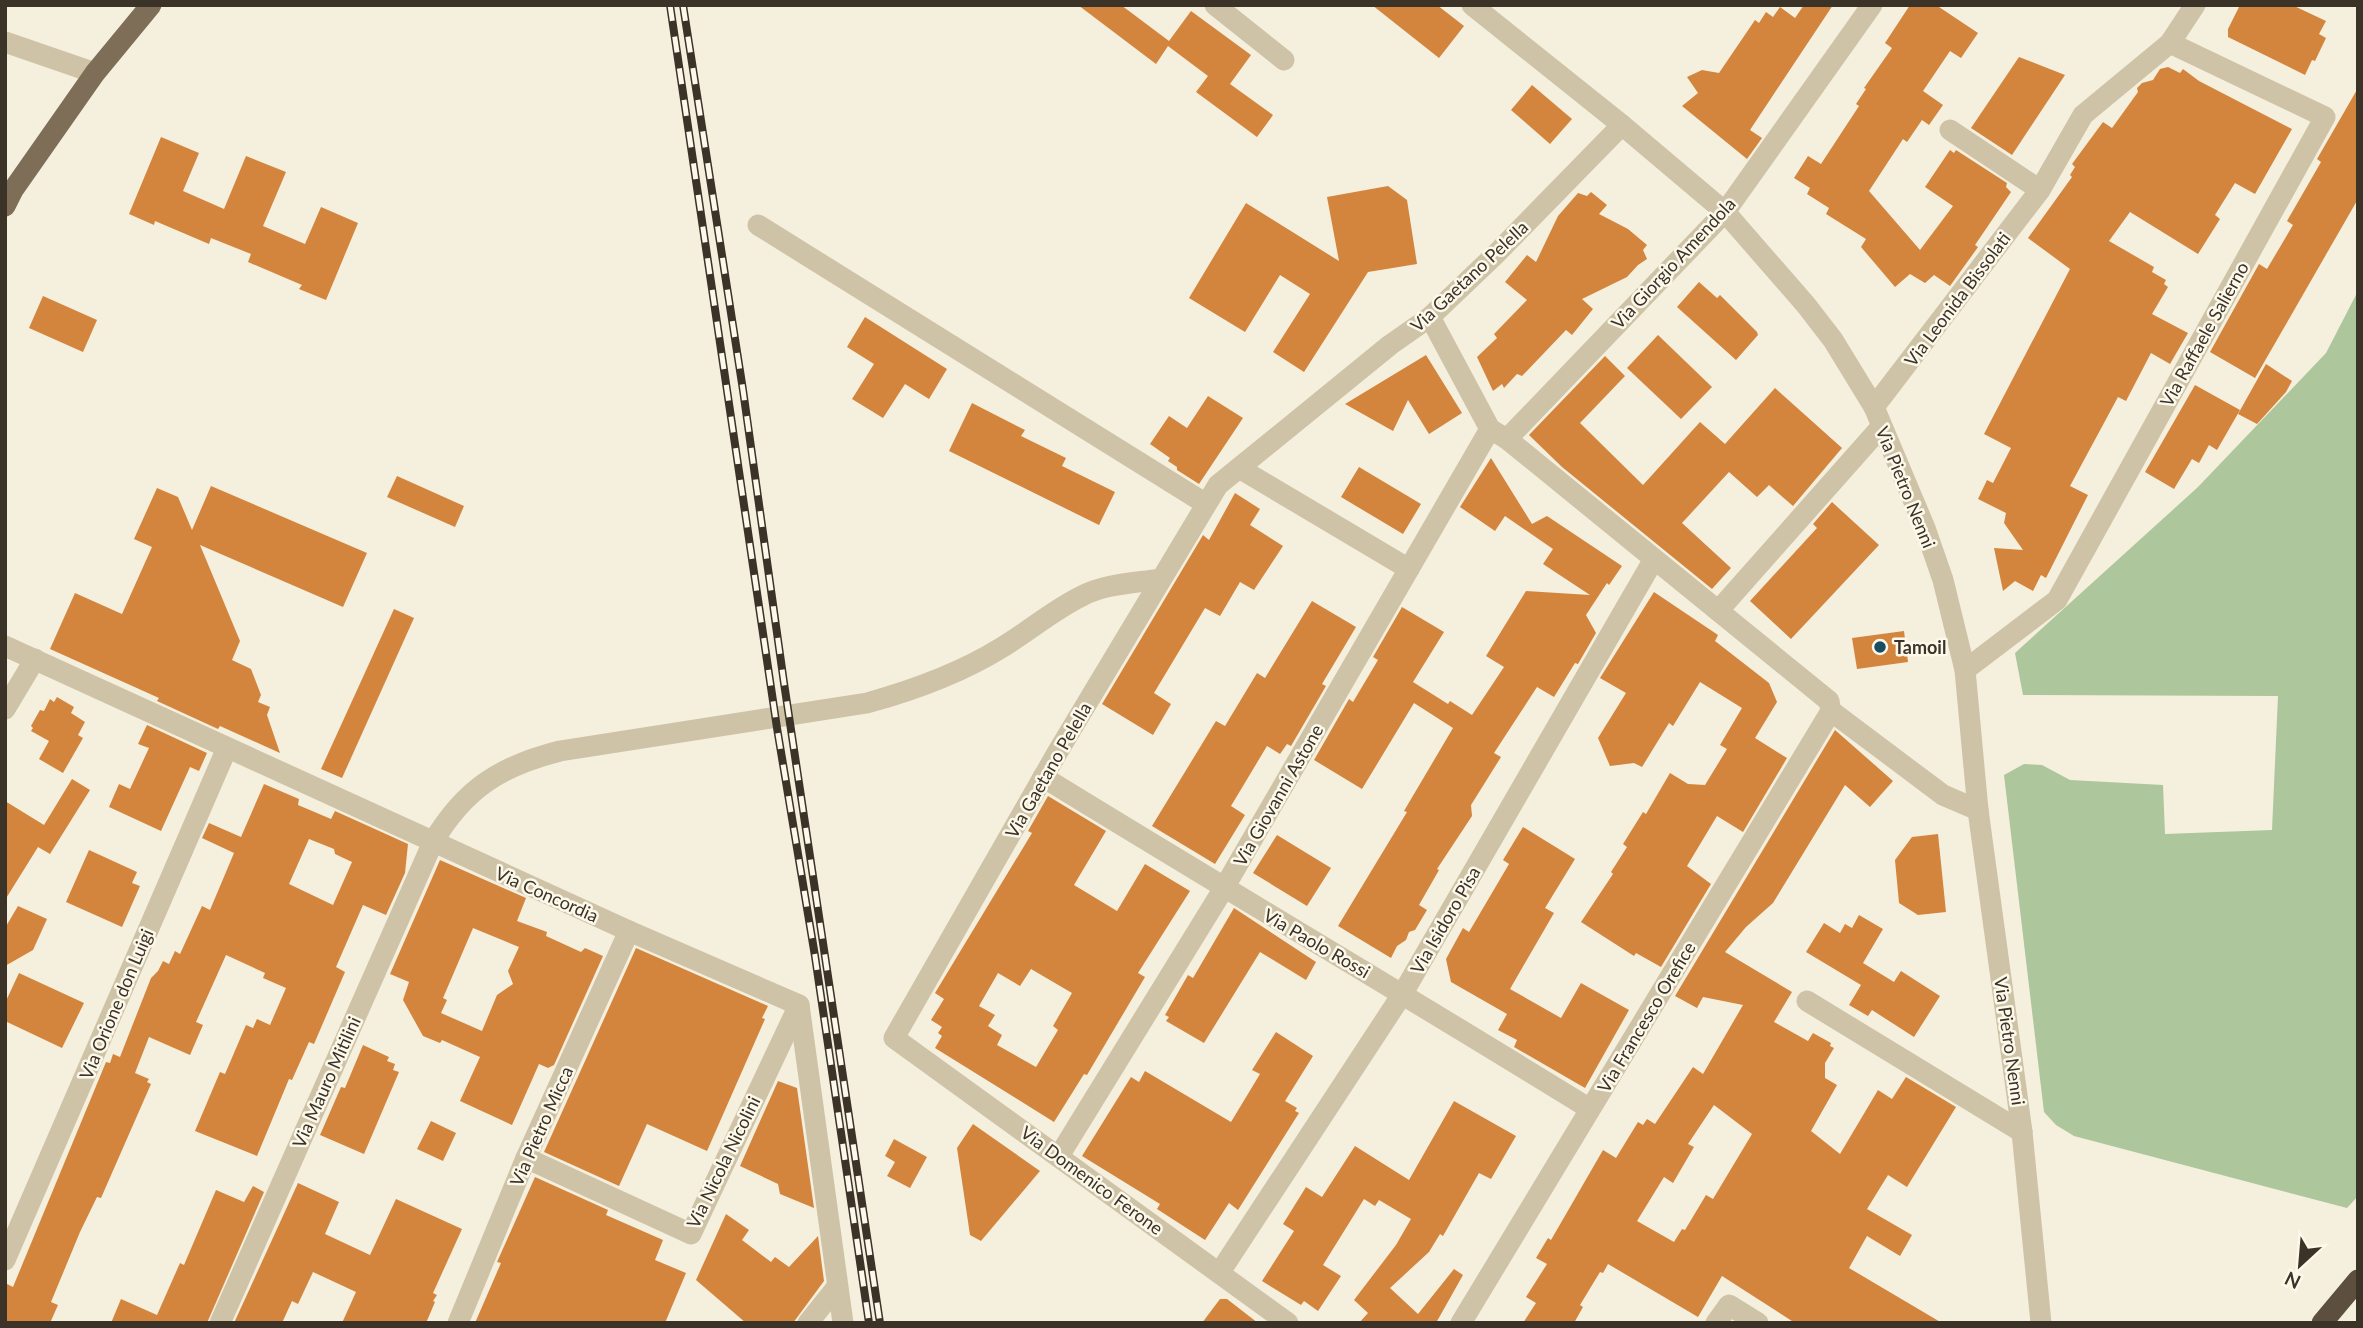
<svg xmlns="http://www.w3.org/2000/svg" width="2363" height="1328" viewBox="0 0 2363 1328" font-family="Lato,sans-serif">
<style>
.green{fill:#adc69b}
.building{fill:#d3853d;fill-rule:evenodd}
.lines{fill:none;stroke-linecap:round;stroke-linejoin:round}
.minor{stroke:#cfc3a7;stroke-width:21}
.major{stroke:#7e6e58;stroke-width:21}
.highway{stroke:#5c4f3e;stroke-width:21}
.rail-casing{stroke:#3b3228;stroke-width:8}
.rail{stroke:#fcf8ea;stroke-width:5;stroke-dasharray:16;stroke-linecap:butt}
.poi-dot{fill:#194b61;stroke:#fcf8ea;stroke-width:2.5}
.labels{text-anchor:middle;dominant-baseline:central;stroke-width:5;stroke-linejoin:round;paint-order:stroke}
.street-label{font-size:18px;fill:#3b3228;stroke:#fcf8ea}
.poi-label{font-size:18px;font-weight:bold;fill:#3b3228;stroke:#fcf8ea;text-anchor:start}
</style>
<rect width="100%" height="100%" fill="#f5efdd"/>
<path class="green" d="M2358,291V1196L2347,1208L2074,1136L2056,1125L2044,1112L2004,775L2024,764L2042,765L2070,780L2163,785L2165,834L2272,830L2278,696L2023,695L2015,653L2198,487L2326,353Z"/>
<g class="building">
<path d="M1078,5H1121L1169,41L1191,11L1251,55L1230,84L1273,115L1257,137L1196,92L1208,76L1168,46L1156,64Z"/>
<path d="M1372,5H1437L1464,26L1439,58Z"/>
<path d="M1804,5H1833L1750,130L1762,138L1747,159L1682,106L1698,93L1687,77L1702,70L1719,73L1755,20L1759,23L1766,12L1773,17L1780,7L1795,18Z"/>
<path d="M1910,5H1936L1978,33L1961,58L1950,51L1923,91L1943,105L1929,125L1922,120L1907,142L1903,139L1869,191L1920,250L1953,206L1925,187L1950,150L1954,153L1956,150L2007,183L2006,187L2011,192L1975,245L1978,247L1950,286L1934,275L1925,283L1910,274L1895,287L1861,247L1866,239L1826,214L1829,208L1807,194L1810,188L1794,178L1808,156L1821,164L1859,106L1856,104L1866,89L1864,88L1892,48L1885,43Z"/>
<path d="M2240,5H2292L2326,21L2319,34L2326,38L2315,61L2312,60L2305,75L2228,37V29Z"/>
<path d="M2019,57L2065,75L2012,155L1971,128Z"/>
<path d="M2168,67L2180,73L2183,69L2199,81L2292,129L2255,194L2235,183L2215,215L2220,219L2198,254L2130,212L2109,241L2154,267L2152,272L2166,280L2164,284L2168,287L2152,314L2188,333L2170,364L2151,353L2126,401L2118,397L2070,486L2088,495L2046,578L2041,575L2033,591L2015,581L2003,591L1994,548L2023,550L2004,523L2006,513L1978,499L1987,480L1993,483L2011,448L1984,434L2070,269L2028,238L2072,177L2070,175L2075,167L2072,164L2103,122L2112,128L2138,92L2137,88L2142,83L2153,80L2160,69Z"/>
<path d="M1532,85L1572,119L1550,144L1511,110Z"/>
<path d="M2358,88V199L2255,378L2210,352L2259,264L2267,269L2293,225L2287,221L2321,162L2317,159Z"/>
<path d="M161,137L199,153L183,191L224,209L246,156L286,172L263,226L305,244L321,207L358,223L326,300L299,289L302,285L248,262L251,254L211,238L209,244L155,221L154,225L129,214Z"/>
<path d="M1388,186L1407,200L1417,264L1368,272L1304,372L1273,352L1310,294L1280,275L1245,332L1189,298L1246,203L1339,261L1327,197Z"/>
<path d="M1591,192L1607,205L1599,214L1628,229L1647,245L1643,250L1647,259L1638,265L1627,277L1582,299L1593,309L1572,335L1566,330L1522,376L1517,374L1504,388L1502,384L1493,391L1477,357L1497,338L1494,334L1527,300L1505,282L1527,255L1536,262L1558,216L1578,193L1587,196Z"/>
<path d="M1699,282L1717,298L1720,295L1757,332L1758,335L1736,360L1677,307Z"/>
<path d="M43,296L97,320L83,352L29,328Z"/>
<path d="M865,317L947,369L929,399L905,384L883,418L852,399L874,364L847,347Z"/>
<path d="M1658,335L1712,387L1681,419L1627,368Z"/>
<path d="M1426,355L1462,413L1429,434L1408,400L1393,431L1345,404Z"/>
<path d="M1605,356L1625,376L1580,423L1643,485L1700,422L1725,444L1775,388L1842,448L1793,506L1769,485L1757,497L1729,472L1682,523L1731,568L1712,589L1562,467L1529,435Z"/>
<path d="M2266,364L2292,381L2286,392L2257,424L2238,414Z"/>
<path d="M2195,385L2240,410L2217,450L2209,445L2199,463L2192,459L2174,489L2145,472Z"/>
<path d="M1208,396L1243,418L1199,484L1177,470V467L1168,461L1170,458L1150,444L1169,416L1187,428Z"/>
<path d="M972,403L1025,430L1021,436L1066,458L1062,466L1115,492L1099,525L949,451Z"/>
<path d="M1491,458L1532,524L1547,516L1622,566L1609,585L1607,583L1586,615L1596,633L1578,664L1575,663L1554,697L1537,687L1494,753L1501,757L1471,805L1472,816L1437,869L1439,870L1419,905L1427,910L1415,930L1409,932L1406,940L1397,946L1391,958L1338,926L1407,812L1404,811L1453,728L1414,703L1362,789L1314,760L1349,699L1353,702L1378,660L1373,657L1402,607L1444,632L1413,682L1448,704L1450,701L1472,715L1504,667L1486,656L1526,591L1590,595L1543,564L1553,549L1505,516L1495,531L1460,507Z"/>
<path d="M1359,467L1421,504L1403,534L1341,497Z"/>
<path d="M397,476L464,506L455,527L387,497Z"/>
<path d="M211,486L367,553L343,607L200,545L240,641L232,660L251,669L261,695L258,702L270,707L267,715L280,753L220,726L218,729L157,701L159,698L50,649L75,593L122,614L152,547L134,539L157,488L178,497L192,530Z"/>
<path d="M1235,493L1260,509L1250,525L1283,546L1254,590L1240,582L1220,616L1205,608L1154,693L1171,704L1153,735L1102,704L1203,535L1209,540Z"/>
<path d="M1832,502L1879,545L1791,639L1750,601L1817,528L1813,524Z"/>
<path d="M1654,592L1718,635L1715,641L1769,683L1777,702L1755,738L1787,758L1743,832L1717,816L1687,866L1711,884L1661,967L1636,953L1634,956L1581,922L1613,874L1611,872L1627,847L1623,844L1643,812L1646,814L1670,773L1688,784L1705,785L1727,749L1720,745L1742,708L1700,682L1673,726L1669,723L1642,767L1634,763L1610,766L1598,738L1626,693L1600,678Z"/>
<path d="M1312,601L1356,627L1322,684L1326,686L1291,746L1287,744L1280,754L1267,746L1231,806L1245,815L1215,864L1152,826L1216,721L1225,726L1257,673L1265,678Z"/>
<path d="M394,609L414,618L342,778L321,769Z"/>
<path d="M1904,631L1908,662L1857,669L1852,638Z"/>
<path d="M57,697L74,707L71,713L85,722L78,735L83,738L63,773L39,759L49,741L31,731L33,728L31,726L40,710L44,711L50,699L54,702Z"/>
<path d="M147,725L207,753L199,771L190,767L161,831L109,807L119,784L130,789L149,748L138,744Z"/>
<path d="M1835,730L1893,781L1870,807L1845,785L1773,903L1746,927L1725,952L1792,992L1774,1022L1808,1041L1813,1033L1831,1043L1830,1046L1834,1048L1825,1063V1078L1837,1085L1811,1131L1840,1154L1878,1090L1892,1099L1906,1077L1956,1107L1907,1187L1888,1175L1867,1209L1912,1235L1900,1256L1867,1236L1849,1268L1942,1323H1795L1722,1276L1698,1317L1608,1264L1603,1273L1600,1272L1580,1305L1583,1307L1574,1323H1523L1536,1303L1526,1297L1547,1264L1536,1258L1548,1238L1551,1240L1603,1150L1616,1158L1638,1122L1643,1125L1647,1119L1655,1124L1693,1067L1703,1074L1743,1005L1703,997L1697,1008L1675,996ZM1714,1105L1752,1134L1713,1199L1706,1195L1685,1230L1682,1229L1674,1242L1637,1221L1664,1177L1673,1183L1694,1147L1688,1144Z"/>
<path d="M72,779L90,790L50,854L38,847L5,900V801L44,825Z"/>
<path d="M264,784L299,799L298,805L331,819L335,811L408,844L405,873L386,915L363,905L336,967L345,972L314,1044L309,1042L292,1080L289,1079L257,1156L195,1131L220,1072L225,1074L246,1025L253,1028L257,1019L270,1025L286,988L263,978L265,973L226,955L196,1022L203,1025L190,1055L149,1037L135,1073L149,1079L147,1082L151,1084L101,1198L97,1197L80,1232L51,1302L58,1305L50,1323H5V1283L13,1287L106,1062L110,1063L113,1054L120,1057L151,978L158,971L163,961L169,964L175,951L180,954L202,906L210,910L234,853L202,838L209,823L241,837ZM309,839L334,849L335,854L352,862L333,905L289,884Z"/>
<path d="M1048,796L1106,831L1074,885L1117,911L1145,864L1190,891L1138,973L1145,977L1087,1075L1084,1074L1054,1122L935,1048L942,1036L938,1033L942,1027L931,1020L944,999L935,993L1032,833L1028,831ZM1031,969L1072,993L1053,1026L1058,1030L1036,1067L997,1045L1002,1035L988,1026L995,1015L979,1006L998,973L1020,986Z"/>
<path d="M1523,827L1575,859L1545,908L1554,913L1510,989L1561,1018L1581,983L1629,1010L1585,1088L1514,1047L1517,1040L1498,1030L1507,1014L1451,982L1446,959L1463,928L1469,932L1509,864L1503,860Z"/>
<path d="M1938,834L1946,912L1918,915L1899,903L1895,860L1912,837Z"/>
<path d="M1277,835L1331,868L1307,906L1253,873Z"/>
<path d="M89,850L137,872L132,883L140,886L122,927L66,902Z"/>
<path d="M440,860L526,898L517,921L547,932L546,936L581,952L585,948L603,956L554,1065L548,1068L539,1064L512,1125L460,1101L480,1057L442,1040L440,1043L423,1036L403,1000L409,982L390,974ZM473,928L519,947L508,971L513,984L497,995L482,1031L441,1013L447,1000L443,998Z"/>
<path d="M18,906L47,919L33,950L5,966V928Z"/>
<path d="M1234,908L1316,962L1306,980L1260,952L1204,1043L1166,1021L1169,1017L1165,1015L1188,975L1193,978Z"/>
<path d="M1859,915L1883,929L1863,963L1894,982L1901,971L1940,996L1914,1037L1872,1010L1868,1016L1849,1005L1861,985L1806,952L1824,923L1840,933L1845,924L1852,928Z"/>
<path d="M636,948L768,1006L762,1018L765,1019L707,1151L647,1124L619,1186L544,1152Z"/>
<path d="M19,973L84,1003L62,1048L5,1021V1003Z"/>
<path d="M1276,1032L1313,1056L1285,1101L1297,1108L1295,1111L1299,1113L1238,1210L1229,1203L1205,1240L1157,1209L1160,1204L1082,1156L1131,1077L1139,1082L1145,1071L1231,1122L1260,1074L1252,1070Z"/>
<path d="M363,1045L389,1057L387,1061L395,1064L393,1070L399,1072L364,1154L320,1135L341,1087L345,1088Z"/>
<path d="M778,1081L797,1088L814,1208L780,1194L778,1184L740,1166Z"/>
<path d="M1454,1101L1516,1136L1491,1179L1479,1173L1443,1236L1440,1234L1429,1252L1390,1288L1418,1314L1454,1269L1463,1275L1436,1323H1359L1368,1313L1354,1300L1396,1245L1411,1219L1379,1200L1375,1206L1364,1199L1323,1265L1341,1276L1318,1311L1304,1301L1301,1305L1262,1281L1294,1231L1283,1224L1306,1187L1322,1197L1355,1146L1409,1180Z"/>
<path d="M431,1121L456,1133L443,1161L417,1149Z"/>
<path d="M973,1124L1040,1171L981,1241L970,1235L957,1148Z"/>
<path d="M894,1139L927,1157L910,1188L887,1176L895,1162L885,1156Z"/>
<path d="M535,1177L608,1210L606,1215L663,1240L655,1260L686,1273L665,1323H475L501,1263L497,1262Z"/>
<path d="M298,1183L339,1202L325,1234L370,1255L396,1199L462,1229L433,1293L437,1295L433,1301L435,1302L426,1323H342L356,1292L313,1272L298,1304L292,1301L282,1323H234Z"/>
<path d="M253,1186L264,1192L207,1323H111L121,1299L157,1315L180,1263L184,1265L216,1190L244,1202Z"/>
<path d="M726,1214L749,1230L742,1240L771,1262L775,1257L789,1267L818,1236L824,1281L793,1323H746L696,1280Z"/>
<path d="M1220,1299H1227L1258,1323H1202Z"/>
</g>
<g class="lines">
<g class="minor">
<path d="M1215,5L1284,60"/>
<path d="M1472,5L1622,125L1725,212L1806,305L1833,340L1874,407L1925,528L1943,580L1965,670L1978,810L2022,1132L2041,1323"/>
<path d="M5,42L95,73"/>
<path d="M1950,130L2040,190"/>
<path d="M758,225L1206,504"/>
<path d="M1430,317L1490,429L1507,439L1829,701L1831,711L1943,795L1978,810"/>
<path d="M1874,407L2040,190L2083,115L2170,43L2195,5"/>
<path d="M1507,439L1725,212L1872,5"/>
<path d="M1239,468L1409,569"/>
<path d="M1718,611L1881,427"/>
<path d="M5,646L629,931L799,1005L843,1323"/>
<path d="M1965,670L2057,600L2325,117L2170,43"/>
<path d="M5,709L35,659"/>
<path d="M1043,777C1225,889 1409,997 1590,1109"/>
<path d="M1807,1001L2022,1132"/>
<path d="M1059,1156L1224,888L1490,429"/>
<path d="M526,1158L691,1234L799,1005"/>
<path d="M5,1260L227,748"/>
<path d="M1220,1272L1403,993L1654,559"/>
<path d="M220,1323L433,842C465,788 501,766 560,751L867,703C914,690 959,674 1001,648C1028,632 1053,610 1082,596C1104,584 1135,583 1160,579"/>
<path d="M458,1323L526,1158L629,931"/>
<path d="M808,1323L836,1288"/>
<path d="M1288,1323L894,1038L1057,753L1218,485L1390,345L1430,317L1495,255L1622,125"/>
<path d="M1461,1323L1831,711"/>
<path d="M1716,1323L1729,1305L1758,1323"/>
</g>
<path class="major" d="M5,206L13,190L95,73L151,5"/>
<path class="highway" d="M2322,1323L2358,1280"/>
<defs>
<g id="rail">
<path d="M670,5L777,728L815,956L869,1323"/>
<path d="M683,5L743,390L784,683L880,1323"/>
</g>
</defs>
<use href="#rail" class="rail-casing"/>
<use href="#rail" class="rail"/>
</g>
<circle class="poi-dot" cx="1880" cy="647" r="7"/>
<g class="labels">
<g class="street-label">
<text transform="translate(1673 263) rotate(-47)">Via Giorgio Amendola</text>
<text transform="translate(1469 276) rotate(-43)">Via Gaetano Pelella</text>
<text transform="translate(1957 299) rotate(-53)">Via Leonida Bissolati</text>
<text transform="translate(2204 334) rotate(-61)">Via Raffaele Salierno</text>
<text transform="translate(1906 487) rotate(68)">Via Pietro Nenni</text>
<text transform="translate(1048 770) rotate(-60)">Via Gaetano Pelella</text>
<text transform="translate(1278 795) rotate(-60)">Via Giovanni Astone</text>
<text transform="translate(547 894) rotate(24)">Via Concordia</text>
<text transform="translate(1445 920) rotate(-60)">Via Isidoro Pisa</text>
<text transform="translate(1317 943) rotate(30)">Via Paolo Rossi</text>
<text transform="translate(116 1004) rotate(-67)">Via Orione don Luigi</text>
<text transform="translate(1646 1017) rotate(-59)">Via Francesco Orefice</text>
<text transform="translate(2010 1041) rotate(82)">Via Pietro Nenni</text>
<text transform="translate(326 1082) rotate(-66)">Via Mauro Mitilini</text>
<text transform="translate(541 1126) rotate(-66)">Via Pietro Micca</text>
<text transform="translate(723 1162) rotate(-64)">Via Nicola Nicolini</text>
<text transform="translate(1092 1180) rotate(36)">Via Domenico Ferone</text>
</g>
<g class="poi-label">
<text x="1894" y="647">Tamoil</text>
</g>
</g>
<rect width="2363" height="1328" fill="none" stroke="#3b3228" stroke-width="14"/>
<g transform="translate(2300 1265) rotate(206)" stroke="#fcf8ea" stroke-width="5" paint-order="stroke">
<path d="M0-5L12 26L0 18L-12 26Z" fill="#3b3228"/>
<text y="-10" font-size="19" font-weight="bold" text-anchor="middle" fill="#3b3228">N</text>
</g>
</svg>
